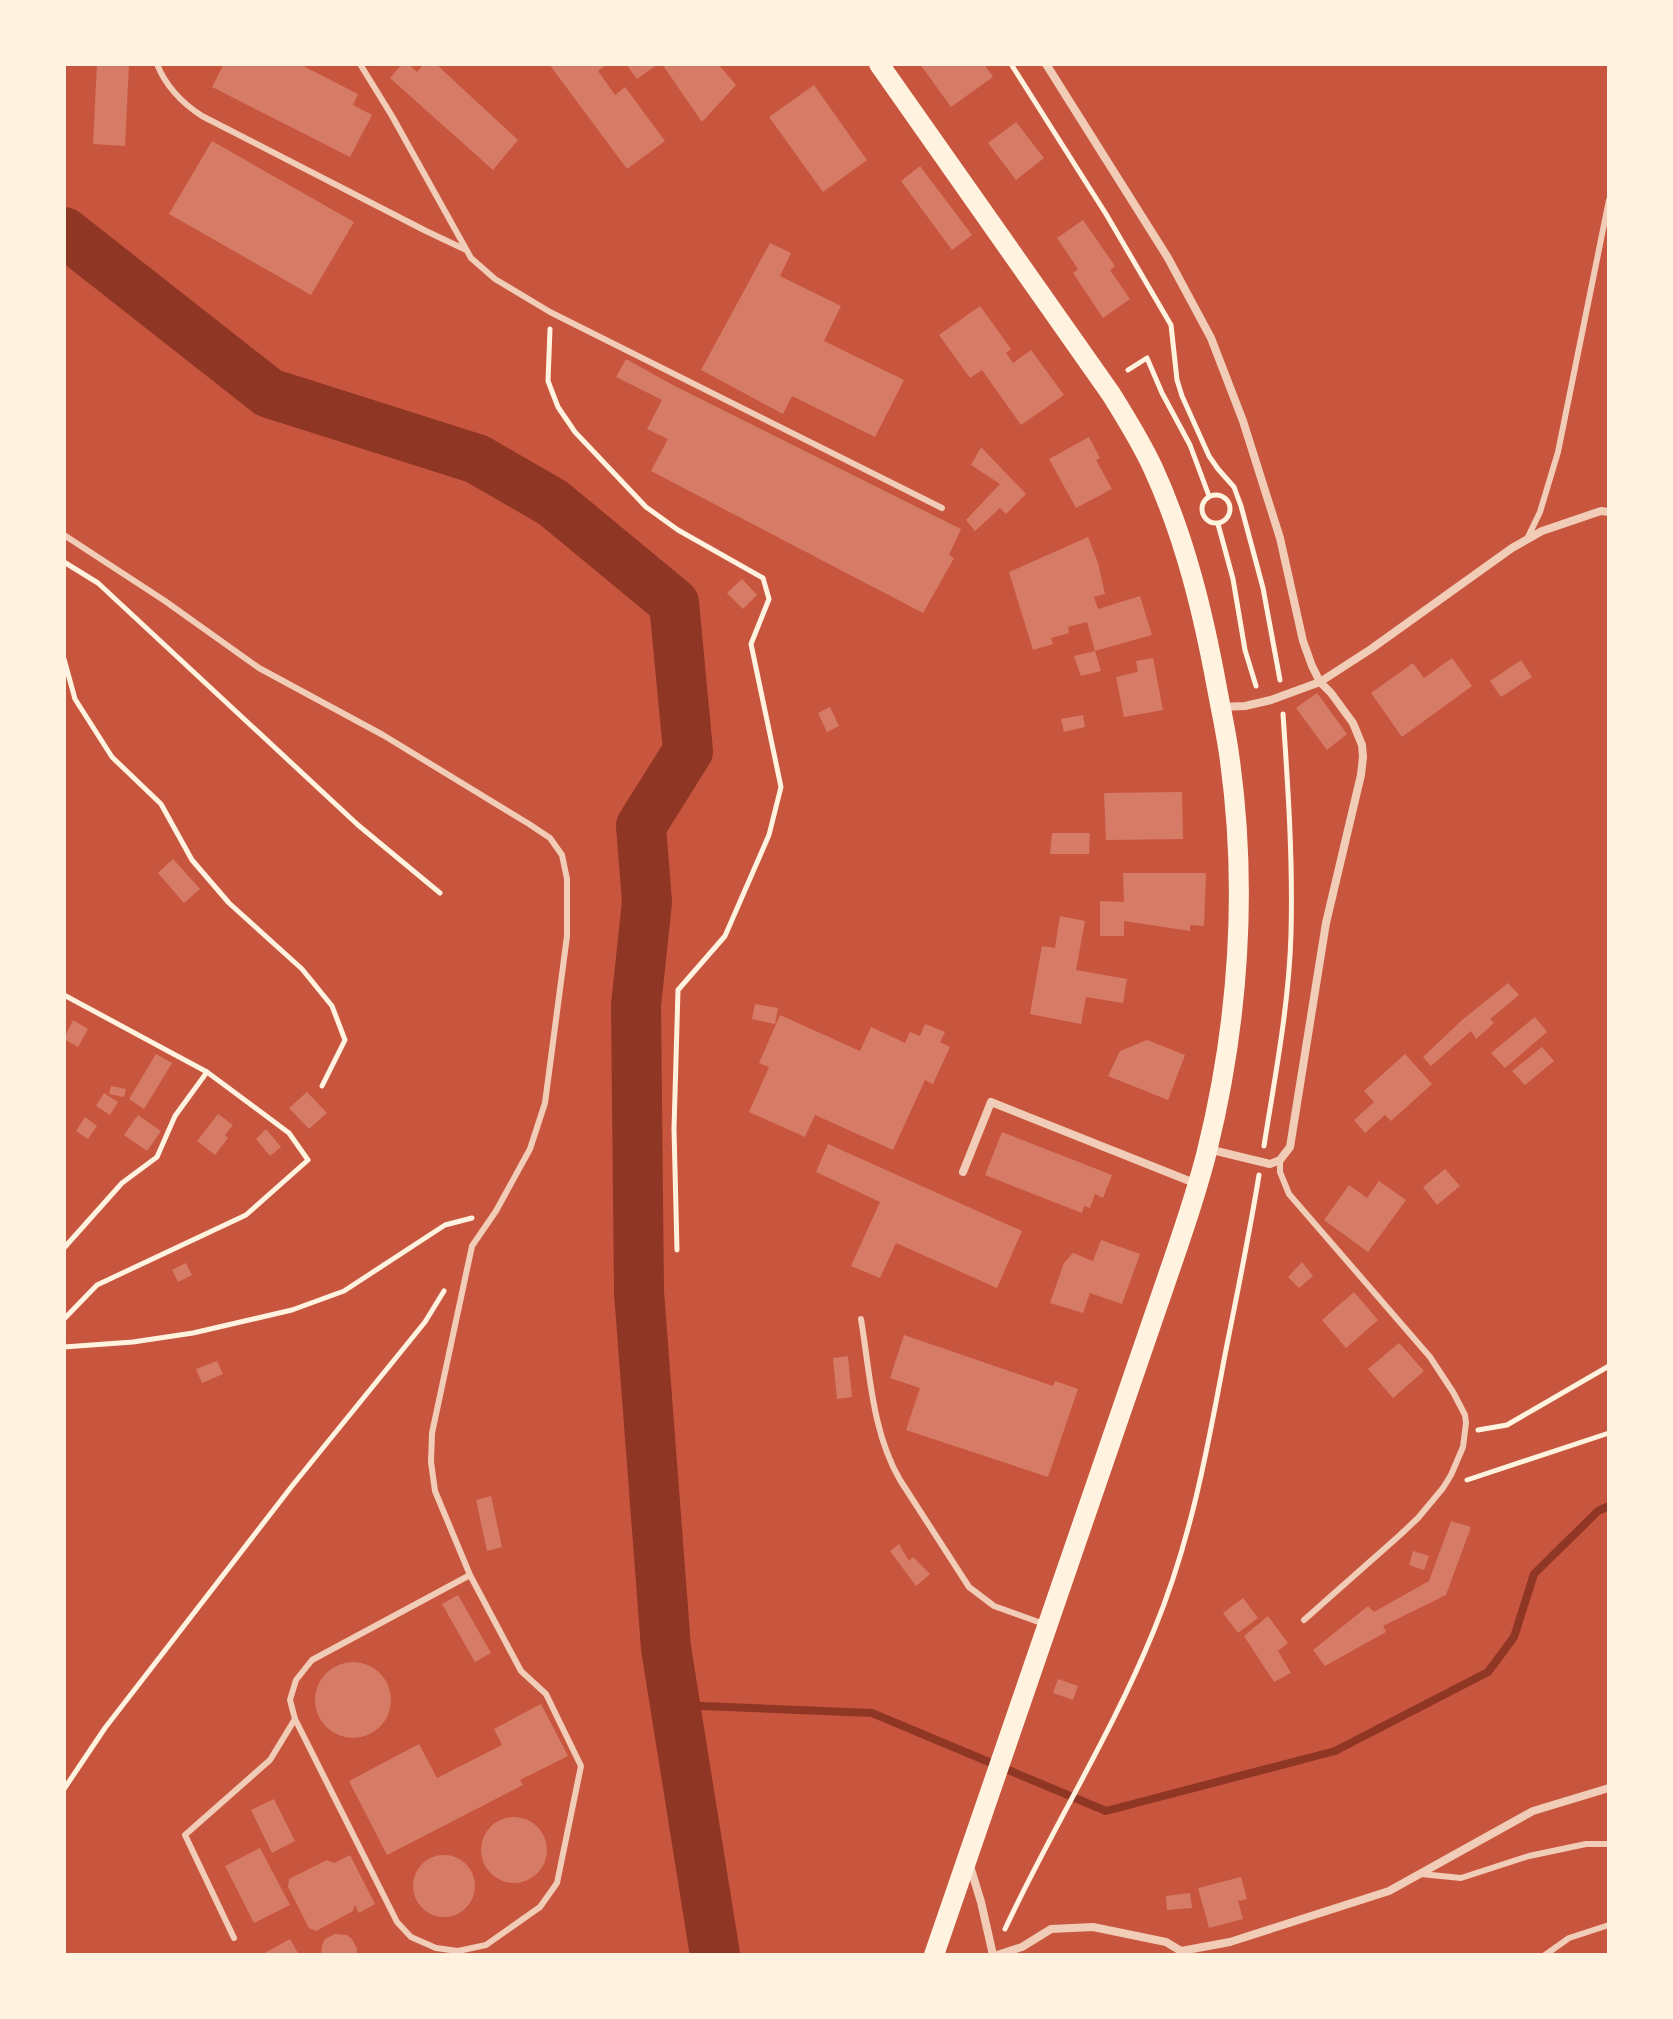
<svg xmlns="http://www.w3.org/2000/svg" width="1673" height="2019" viewBox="0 0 1673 2019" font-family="'PT Sans',sans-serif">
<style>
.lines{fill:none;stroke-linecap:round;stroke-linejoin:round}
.stream{stroke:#8f3625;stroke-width:8}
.river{stroke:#8f3625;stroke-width:50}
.building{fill:#d67c66}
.path{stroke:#fff3e0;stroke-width:5}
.service{stroke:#f1ccb7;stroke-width:6}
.minor{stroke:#f1ccb7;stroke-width:8}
.primary{stroke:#fff3e0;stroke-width:20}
</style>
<rect width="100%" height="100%" fill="#c8553d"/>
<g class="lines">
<path class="stream" d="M676,1705L872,1713L1106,1811L1335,1751L1488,1672L1514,1637L1534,1574L1598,1511L1609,1506"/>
<path class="river" d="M64,232L269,393L477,459L553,503L674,603L688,751L641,826L647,902L636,1005L639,1292L666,1648L715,1955"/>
</g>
<g class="building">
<path d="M97,64H129L125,146L93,144Z"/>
<path d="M224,64H299L358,94L353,105L372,115L350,157L212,87Z"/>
<path d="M402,64H408L417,72L424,64H436L518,140L493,170L390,78Z"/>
<path d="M549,64H607L598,71L615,95L625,87L665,141L627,169Z"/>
<path d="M626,64H658L637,79Z"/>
<path d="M662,64H718L736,85L702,122Z"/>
<path d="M920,64H984L993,77L951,107Z"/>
<path d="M814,85L867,160L823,192L769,117Z"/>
<path d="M1016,122L1044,158L1016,180L988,143Z"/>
<path d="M212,141L354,222L311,295L169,214Z"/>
<path d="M920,166L972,235L952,250L901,181Z"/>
<path d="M1083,220L1115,266L1110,270L1130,299L1103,318L1073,273L1078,269L1057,238Z"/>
<path d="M770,243L791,253L780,276L841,306L824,341L904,380L875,437L792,396L783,414L701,370Z"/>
<path d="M980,306L1011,349L1006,353L1013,363L1031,350L1064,395L1021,425L982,370L970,378L939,335Z"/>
<path d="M626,359L671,384L961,529L949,555L954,558L923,613L651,471L668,439L647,429L662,400L616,377Z"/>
<path d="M1089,437L1100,458L1096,460L1112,489L1076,508L1049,459Z"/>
<path d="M981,447L1026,494L1006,514L1000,508L975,531L966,520L1000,484L971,465Z"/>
<path d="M1088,537L1098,563L1105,594L1094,597L1098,609L1140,596L1152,635L1095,651L1101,671L1081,676L1074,656L1095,651L1087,622L1068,627L1069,633L1051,638L1053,644L1033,650L1009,572Z"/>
<path d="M742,579L757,595L743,609L727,593Z"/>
<path d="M1153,658L1163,710L1124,717L1116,677L1138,672L1136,661Z"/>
<path d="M1452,658L1472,686L1402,737L1371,693L1413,663L1424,678Z"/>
<path d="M1521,660L1532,677L1501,697L1490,681Z"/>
<path d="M1317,693L1347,734L1327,750L1296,708Z"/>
<path d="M830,707L839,726L827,732L818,713Z"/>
<path d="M1083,715L1085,727L1064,732L1061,719Z"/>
<path d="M1182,792L1183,839L1106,840L1104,793Z"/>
<path d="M1052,833H1090L1089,854H1050Z"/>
<path d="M173,859L200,889L184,903L158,873Z"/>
<path d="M1123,873H1206L1204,926L1190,925V931L1124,921V936H1100V901L1124,902Z"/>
<path d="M1060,916L1085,921L1076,970L1127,979L1123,1003L1086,997L1081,1024L1030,1014L1042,946L1055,948Z"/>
<path d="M1508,983L1519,995L1490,1019L1494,1023L1476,1039L1471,1031L1431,1066L1423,1057L1461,1021Z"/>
<path d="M755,1004L778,1008L775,1024L752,1019Z"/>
<path d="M780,1015L860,1051L871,1027L905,1043L910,1032L920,1036L925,1024L945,1032L940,1042L950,1047L933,1084L925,1080L893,1150L815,1115L805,1137L749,1112L769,1067L759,1063Z"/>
<path d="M1535,1017L1547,1032L1505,1068L1491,1053Z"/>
<path d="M73,1020L88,1029L78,1047L64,1039Z"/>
<path d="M1147,1040L1185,1055L1168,1100L1108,1076L1120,1051Z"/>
<path d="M1542,1047L1554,1061L1525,1085L1512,1071Z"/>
<path d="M156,1054L172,1063L144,1109L129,1099Z"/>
<path d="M1405,1054L1432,1084L1391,1121L1385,1115L1365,1133L1354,1120L1374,1102L1364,1091Z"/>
<path d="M111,1086L126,1089L124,1097L109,1094Z"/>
<path d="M307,1092L327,1113L309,1129L289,1108Z"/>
<path d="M104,1093L118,1102L110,1115L96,1106Z"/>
<path d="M218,1114L233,1125L225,1135L228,1138L215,1155L197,1141Z"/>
<path d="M138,1115L161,1131L147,1151L124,1135Z"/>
<path d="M85,1117L97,1126L88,1139L76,1131Z"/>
<path d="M266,1129L281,1147L270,1156L256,1139Z"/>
<path d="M1002,1132L1112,1175L1103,1198L1095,1194L1090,1208L1084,1206L1082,1213L985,1175Z"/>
<path d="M828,1144L1022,1231L997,1288L896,1243L880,1278L851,1266L880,1202L816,1172Z"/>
<path d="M1445,1169L1460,1186L1437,1205L1423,1187Z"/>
<path d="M1379,1181L1406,1200L1368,1252L1324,1220L1349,1185L1367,1198Z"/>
<path d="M1101,1240L1140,1254L1122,1304L1090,1293L1083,1313L1050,1303L1064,1263L1073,1253L1093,1261Z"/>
<path d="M1302,1262L1313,1276L1299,1288L1288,1277Z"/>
<path d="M186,1263L192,1275L178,1282L172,1270Z"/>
<path d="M1354,1292L1378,1320L1346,1348L1322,1320Z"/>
<path d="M904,1335L1053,1386L1055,1381L1078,1389L1048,1477L906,1430L920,1388L890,1378Z"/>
<path d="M1399,1343L1424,1371L1393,1398L1368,1369Z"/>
<path d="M848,1356L852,1397L837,1399L833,1358Z"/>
<path d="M217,1361L223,1374L202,1383L196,1369Z"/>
<path d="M491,1496L502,1547L487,1551L476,1500Z"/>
<path d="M1451,1521L1471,1527L1446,1595L1383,1626L1386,1632L1325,1666L1313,1650L1368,1606L1374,1612L1429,1581Z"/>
<path d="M899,1544L909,1561L913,1557L930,1574L916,1586L890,1551Z"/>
<path d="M1413,1551L1429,1556L1424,1570L1409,1565Z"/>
<path d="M458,1595L491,1653L475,1662L442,1604Z"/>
<path d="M1243,1598L1258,1618L1238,1633L1223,1613Z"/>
<path d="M1268,1616L1288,1643L1278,1651L1291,1673L1274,1682L1244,1636Z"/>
<circle cx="353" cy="1700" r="38"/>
<path d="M1058,1679L1078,1686L1073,1700L1053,1693Z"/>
<path d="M541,1704L568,1756L520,1780L523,1785L387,1855L349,1781L419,1744L437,1778L502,1745L494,1729Z"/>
<path d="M274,1799L295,1841L272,1853L251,1810Z"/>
<circle cx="514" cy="1850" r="33"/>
<path d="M260,1848L290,1905L254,1923L225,1866Z"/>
<circle cx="444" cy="1886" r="31"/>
<path d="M350,1855L375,1904L359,1913L355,1905L353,1911L316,1931L309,1928L288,1887L289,1879L327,1860L334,1863Z"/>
<path d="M1241,1877L1247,1899L1238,1901L1243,1919L1209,1928L1198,1888Z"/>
<path d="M1190,1893L1192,1908L1167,1910L1166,1896Z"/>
<path d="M335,1934L347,1935L352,1939L357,1949V1955H321L322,1945L325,1939Z"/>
<path d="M290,1939L299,1955H261Z"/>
</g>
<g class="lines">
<g class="path">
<path d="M1011,64L1106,214L1171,325L1177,380L1182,396L1209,456L1218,469L1234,487L1241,506L1263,588L1280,680"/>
<path d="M550,329L548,381L558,407L575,432L646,507L678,530L763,578L769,599L751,644L781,787L769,835L725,936L678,990L674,1129L677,1250"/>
<path d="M1128,370L1147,358L1162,393L1190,445L1209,496"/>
<circle cx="1216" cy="509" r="14"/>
<path d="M1218,524L1233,579L1245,650L1256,686"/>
<path d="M64,562L98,583L358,825L440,893"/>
<path d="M64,659L75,699L112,757L161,804L192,860L229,903L302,969L332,1006L345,1040L322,1086"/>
<path d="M64,995L207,1072L289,1133L308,1160L246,1215L97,1285L64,1319"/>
<path d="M1264,1146C1275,1076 1289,1005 1291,934C1293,860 1288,787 1283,714"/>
<path d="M64,1248L122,1183L157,1157L175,1116L207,1072"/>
<path d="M64,1347L133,1342L193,1333L292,1310L344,1291L445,1225L472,1218"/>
<path d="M1478,1430L1507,1425L1609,1366"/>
<path d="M1467,1480L1609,1433"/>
<path d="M64,1789L105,1728L292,1486L425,1322L444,1291"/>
<path d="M1005,1929C1052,1828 1112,1734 1154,1630C1190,1543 1207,1452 1224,1360C1236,1299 1249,1237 1259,1175"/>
</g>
<g class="service">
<path d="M157,64C166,87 182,103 202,116L426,231L464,249"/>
<path d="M360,64L392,116L471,258L495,279L550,312L942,508"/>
<path d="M64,535L165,601L259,668L383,735L529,824L550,838L562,855L567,879V936L545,1103L530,1149L496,1211L472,1246L432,1433L431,1462L435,1491L470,1575L521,1671L546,1694L581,1766L557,1883L540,1907L486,1945L458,1951L436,1948L411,1937L397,1922L295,1719L290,1700L296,1680L312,1660L470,1575"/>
<path d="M1527,539L1540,512L1558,452L1609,200"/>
<path d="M1280,1160V1172L1289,1194L1430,1357L1453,1392L1465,1415L1466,1423L1463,1447L1451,1475L1443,1488L1418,1518L1400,1535L1304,1620"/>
<path d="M861,1319C870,1373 872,1432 900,1480L969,1587L994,1606L1044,1624"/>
<path d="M1421,1874L1461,1878L1529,1856L1586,1844H1609"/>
<path d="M234,1938L185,1835L270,1760L295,1719"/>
<path d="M1545,1955L1569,1938L1609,1925"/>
</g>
<g class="minor">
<path d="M1046,64L1168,258L1211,338L1243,421L1280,538L1303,641L1312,666L1320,682L1331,693L1353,723L1362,745L1363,757L1361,775L1326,923L1290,1147L1280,1160L1270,1164L1208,1149"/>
<path d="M1221,707L1245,706L1271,700L1320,682L1371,649L1512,548L1542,531L1601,511L1609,512"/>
<path d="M963,1172L991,1102L1197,1184"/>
<path d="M970,1866L981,1902L993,1955"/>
<path d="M1181,1951L1230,1942L1389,1891L1533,1811L1609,1788"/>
<path d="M997,1955L1022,1947L1051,1929L1093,1927L1166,1942L1181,1951V1954"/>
</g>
<path class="primary" d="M879,64L1111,394C1126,418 1141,442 1153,468C1185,538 1203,612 1217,688C1221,710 1226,732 1229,754C1248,885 1239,1022 1207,1151C1196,1196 1180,1240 1165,1284L934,1955"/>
</g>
<rect width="1673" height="2019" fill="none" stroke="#fff3e0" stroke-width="132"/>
</svg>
